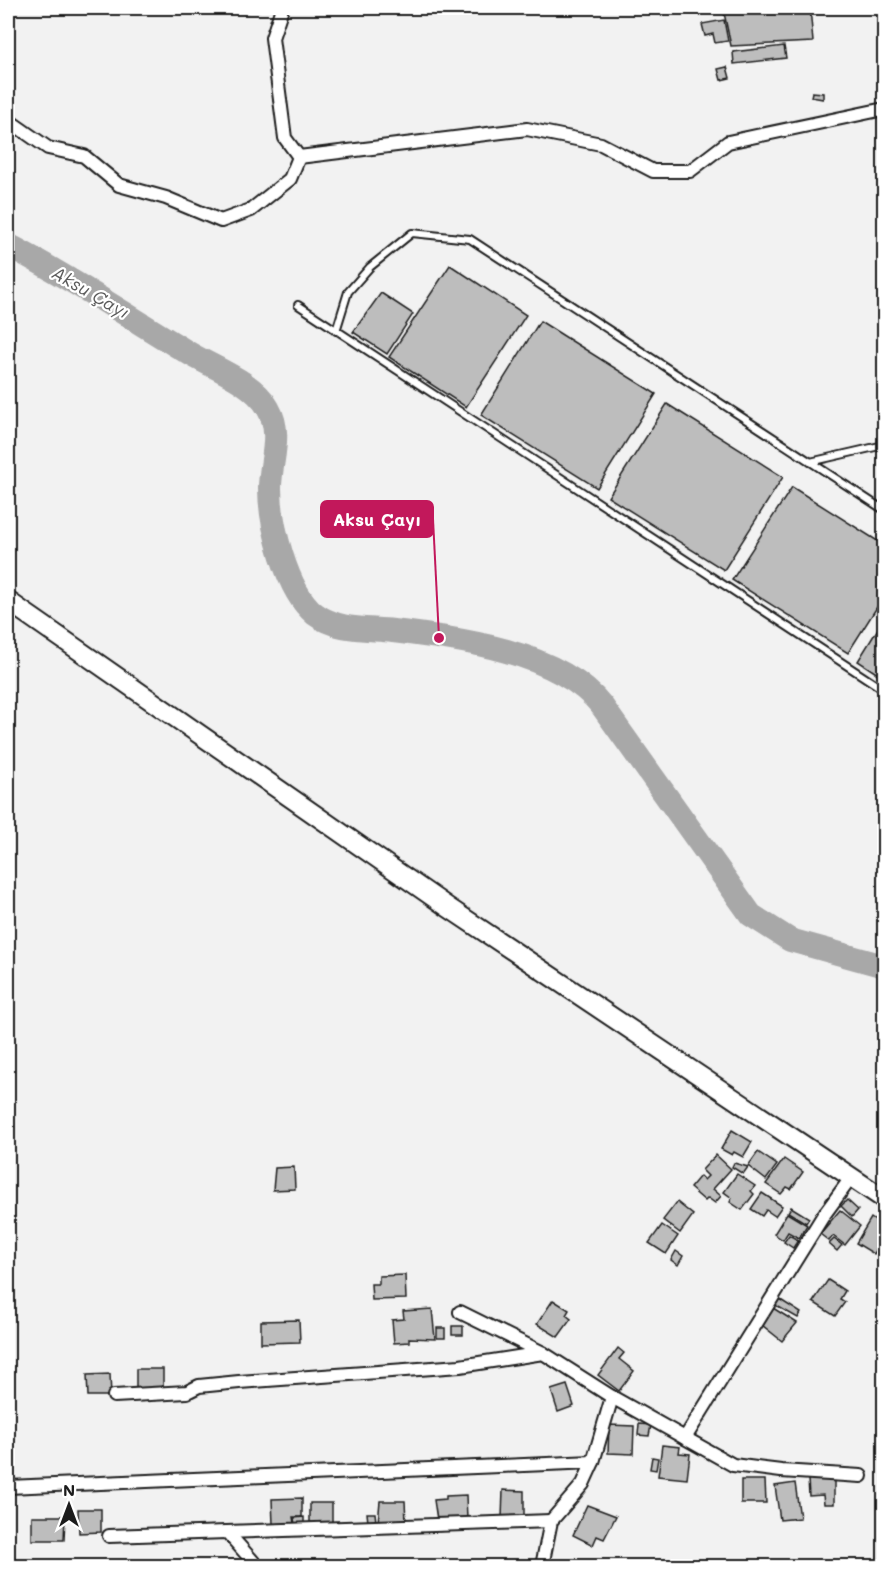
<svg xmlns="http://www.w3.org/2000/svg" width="892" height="1574" viewBox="0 0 892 1574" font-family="Mali,sans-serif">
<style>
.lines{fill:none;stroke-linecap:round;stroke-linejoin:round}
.river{stroke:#a8a8a8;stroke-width:24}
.building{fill:#bdbdbd;stroke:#1c1c1c;stroke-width:1.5}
.lane-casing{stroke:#1c1c1c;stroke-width:10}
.street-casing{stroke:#1c1c1c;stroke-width:16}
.secondary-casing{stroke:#1c1c1c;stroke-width:22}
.lane{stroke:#fff;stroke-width:6}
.street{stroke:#fff;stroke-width:12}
.secondary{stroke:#fff;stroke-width:18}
.labels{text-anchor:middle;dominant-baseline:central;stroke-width:4.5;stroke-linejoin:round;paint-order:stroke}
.water-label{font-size:18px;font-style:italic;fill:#5b5b5b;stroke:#fff}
.leader{fill:none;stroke:#c2185b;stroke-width:2}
.callout-dot{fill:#c2185b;stroke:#fff;stroke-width:2}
.callout{fill:#c2185b;stroke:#c2185b;stroke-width:2}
.callout-label{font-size:18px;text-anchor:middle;font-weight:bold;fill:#fff}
</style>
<rect width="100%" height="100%" fill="#f2f2f2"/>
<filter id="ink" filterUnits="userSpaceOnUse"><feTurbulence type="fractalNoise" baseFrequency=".0167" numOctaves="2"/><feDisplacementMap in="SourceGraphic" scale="12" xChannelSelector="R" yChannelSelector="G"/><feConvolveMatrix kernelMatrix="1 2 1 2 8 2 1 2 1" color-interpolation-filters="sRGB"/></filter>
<g filter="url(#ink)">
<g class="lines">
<path class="river" d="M8,245C70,277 127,316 187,352C213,368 253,381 268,408C283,434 270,461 270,488C270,523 286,591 315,614C338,631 366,628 393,631C460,639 558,651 602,706L751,915L790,940L884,966"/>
</g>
<g class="building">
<path d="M243,8H261L262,10L244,12Z"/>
<path d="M723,8H810L813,42L731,46Z"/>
<path d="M724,20L728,41L715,43L713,34L705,36L702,24Z"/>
<path d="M784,46L786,58L734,64L733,52Z"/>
<path d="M727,67L730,78L721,80L718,69Z"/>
<path d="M812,92L823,93V99L811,97Z"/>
<path d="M450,265L526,315L466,407L389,357Z"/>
<path d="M381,293L413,314L387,354L353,332Z"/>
<path d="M540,321L656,394L597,488L481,415Z"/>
<path d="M667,404L783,477L724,570L608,497Z"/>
<path d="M792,487L884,545V596L848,653L732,580Z"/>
<path d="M884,619V678L858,661Z"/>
<path d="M732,1130L752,1142L743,1157L734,1152L732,1155L721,1149Z"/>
<path d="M758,1152L777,1165L766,1180L748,1166Z"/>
<path d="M716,1155L731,1169L713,1189L721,1196L715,1203L708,1198L705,1201L690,1188L700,1176L704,1180L708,1176L702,1170Z"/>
<path d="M784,1159L803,1172L791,1189L787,1187L781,1194L766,1184Z"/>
<path d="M734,1163L748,1167L743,1174L732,1167Z"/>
<path d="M294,1167L295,1189L273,1190L275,1168Z"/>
<path d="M737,1174L755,1186L751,1191L754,1194L742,1210L730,1202L732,1198L724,1192Z"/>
<path d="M762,1193L782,1206L775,1216L766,1210L762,1216L751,1209Z"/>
<path d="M847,1200L858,1210L852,1217L841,1206Z"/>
<path d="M677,1202L693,1215L680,1233L663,1220Z"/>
<path d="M791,1207L809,1218L806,1223L788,1212Z"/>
<path d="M840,1210L860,1226L845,1245L833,1236L829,1241L820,1234Z"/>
<path d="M787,1213L807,1225L799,1238L788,1232L783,1240L774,1234Z"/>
<path d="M871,1218L884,1227V1237L874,1254L856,1243Z"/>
<path d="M662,1225L678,1236L666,1254L649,1243Z"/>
<path d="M789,1235L798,1240L793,1248L784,1242Z"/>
<path d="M834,1239L842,1245L837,1251L829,1244Z"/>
<path d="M676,1251L683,1256L678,1265L671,1260Z"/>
<path d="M405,1275L406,1299L372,1300L371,1284H379V1276Z"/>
<path d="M828,1280L845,1291L840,1299L845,1302L835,1316L813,1302Z"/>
<path d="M779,1299L801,1313L798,1318L775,1305Z"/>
<path d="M553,1300L569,1310L566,1315L571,1319L558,1337L537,1324Z"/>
<path d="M773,1308L797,1323L782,1341L762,1325Z"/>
<path d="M432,1309L435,1339L409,1338V1342L394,1343L392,1320L404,1319L403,1311Z"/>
<path d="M299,1320L300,1342L261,1343V1321Z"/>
<rect x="452" y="1326" width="11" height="9"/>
<rect x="437" y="1328" width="8" height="10"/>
<path d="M618,1348L624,1353L619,1359L634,1371L619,1391L598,1375Z"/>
<path d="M136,1369H163V1391L136,1392Z"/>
<path d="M110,1374L111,1396H88L87,1375Z"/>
<path d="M567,1385L574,1406L558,1412L551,1390Z"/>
<path d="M639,1424L651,1425L649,1436L638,1435Z"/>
<path d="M609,1425L634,1426L633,1454L608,1453Z"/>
<path d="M662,1445L680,1447L679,1453L690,1454L687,1479L658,1476Z"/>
<path d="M8,1455H14V1474L8,1475Z"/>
<path d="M652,1457L658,1458L656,1470L650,1469Z"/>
<path d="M808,1479H834V1504H824L823,1495L809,1496Z"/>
<path d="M741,1480H765L766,1503H741Z"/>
<path d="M795,1483L800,1518L780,1520L775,1486Z"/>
<path d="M503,1490L524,1491V1519L502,1518Z"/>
<path d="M466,1495L467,1519L437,1520L434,1500L446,1499V1496Z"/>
<path d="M302,1498V1517H293L294,1523L273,1524L272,1499Z"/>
<path d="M380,1501H405L406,1522L378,1523Z"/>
<rect x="310" y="1503" width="22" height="22"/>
<path d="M587,1505L616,1516L604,1539L597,1536L593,1545L573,1535Z"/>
<path d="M78,1509H101V1532L79,1533Z"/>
<path d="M367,1513H375L376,1522H368Z"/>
<path d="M32,1516H65L64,1540H32Z"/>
<path d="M304,1517V1524L295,1525L294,1518Z"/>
</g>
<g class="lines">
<defs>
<g id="lane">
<path d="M298,305L884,690"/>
<path d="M336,331L348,292L370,267L412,233L470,239L884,510"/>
<path d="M810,462L884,445"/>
</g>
<g id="street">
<path d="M282,8L272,38L285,138L299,157L527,129L601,144L653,171H690L728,142L884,109"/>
<path d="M8,120L48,148L84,156L119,185L166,198L221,221L251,210L290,179L299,157"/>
<path d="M460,1312L543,1353L612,1397L733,1465L781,1471L861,1476"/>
<path d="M114,1396L187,1392L199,1386L239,1382L460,1366L543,1353"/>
<path d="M685,1438L823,1216L851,1178"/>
<path d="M8,1487L593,1462"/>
<path d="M227,1532L257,1566"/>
<path d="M109,1536L551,1521"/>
<path d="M542,1566L551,1521L583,1484L593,1462L612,1397"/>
</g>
<path id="secondary" d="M8,601L449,908L884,1199"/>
</defs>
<use href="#lane" class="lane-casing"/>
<use href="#street" class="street-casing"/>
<use href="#secondary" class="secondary-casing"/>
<use href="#lane" class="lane"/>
<use href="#street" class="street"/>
<use href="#secondary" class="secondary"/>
</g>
</g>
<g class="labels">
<g class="water-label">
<text transform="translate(91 292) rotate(30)">Aksu Çayı</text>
</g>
</g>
<path class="leader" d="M439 638L433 519"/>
<circle class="callout-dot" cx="439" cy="638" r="6"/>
<rect class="callout" x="321" y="501" width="112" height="36" rx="6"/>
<g class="callout-label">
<text x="377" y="526">Aksu Çayı</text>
</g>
<rect width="892" height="1574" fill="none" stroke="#fff" stroke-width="30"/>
<rect x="15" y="15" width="862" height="1544" fill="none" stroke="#1c1c1c" stroke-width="2" filter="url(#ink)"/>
<g transform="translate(69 1505)" stroke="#ffffff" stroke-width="4.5" paint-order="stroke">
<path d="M0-4.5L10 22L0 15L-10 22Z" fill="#1c1c1c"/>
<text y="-9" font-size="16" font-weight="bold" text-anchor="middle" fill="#1c1c1c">N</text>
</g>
</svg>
